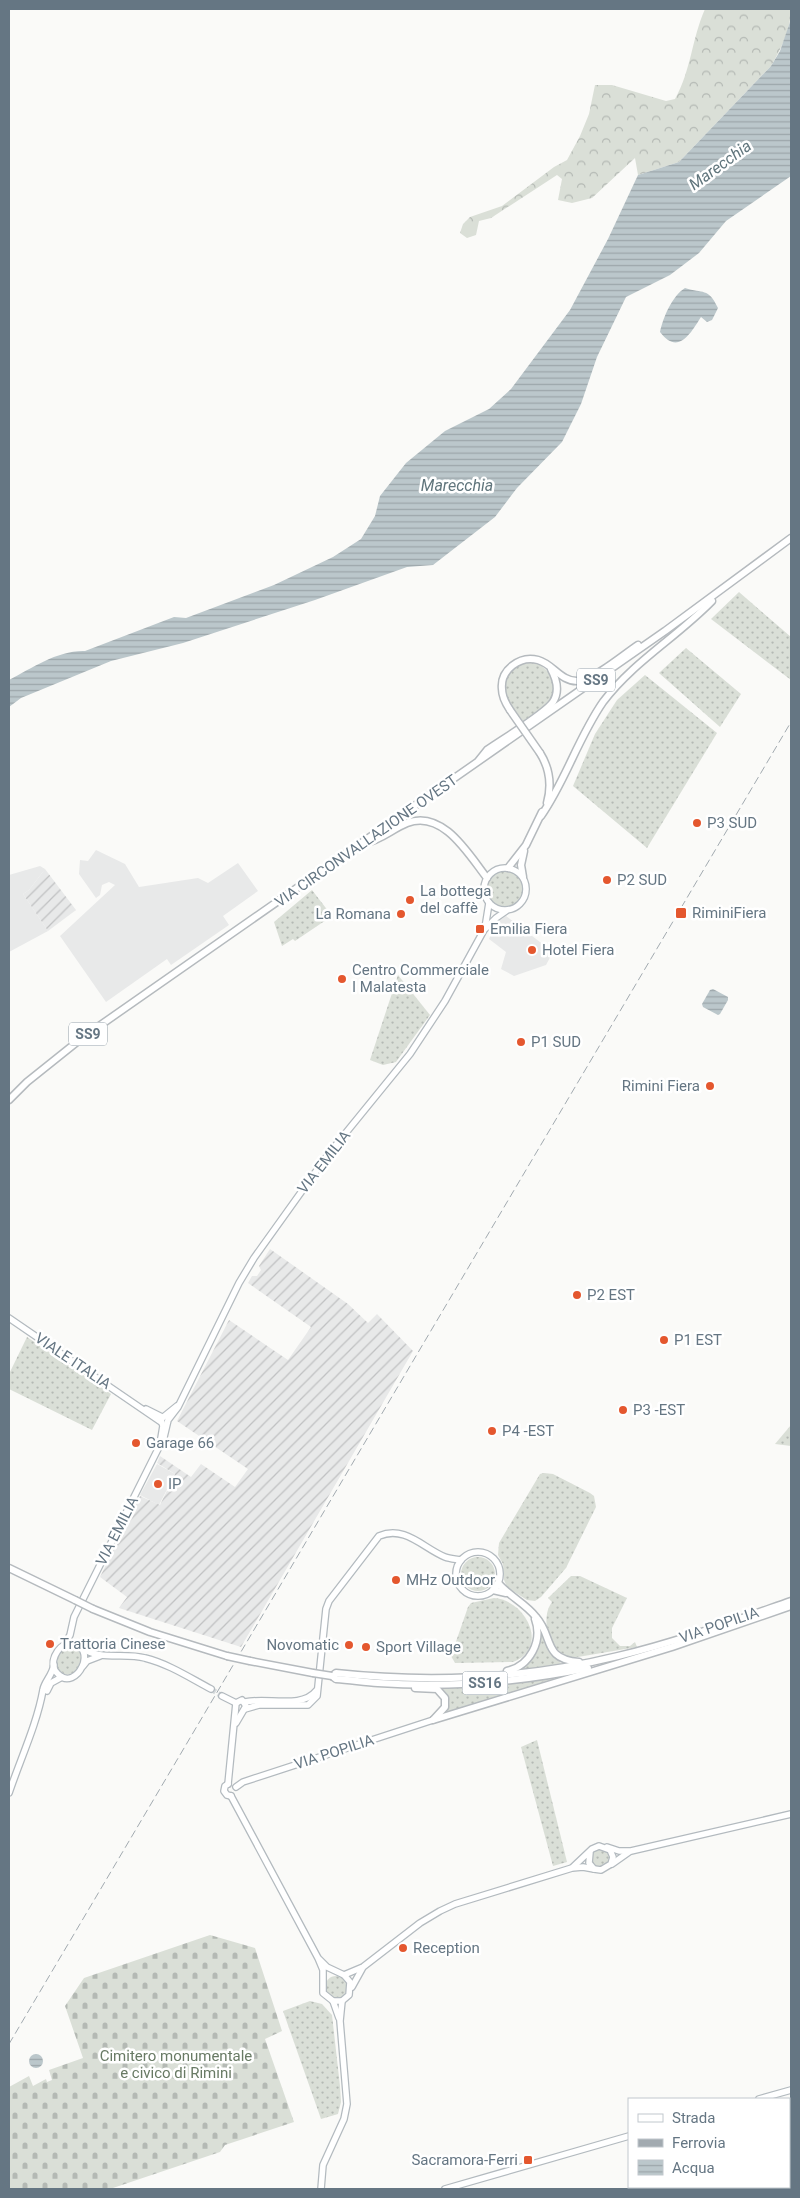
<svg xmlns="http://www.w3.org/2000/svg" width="800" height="2198" viewBox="0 0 800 2198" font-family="Roboto,sans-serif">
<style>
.built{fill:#e8e9e9}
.industrial{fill:url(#industrial-furrows)}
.grass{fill:url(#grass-dots)}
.forest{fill:url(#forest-crowns)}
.cemetery{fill:url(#cemetery-stones)}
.water{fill:url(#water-rules)}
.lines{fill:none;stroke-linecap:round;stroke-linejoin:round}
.secondary-tunnel{stroke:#d5d9db;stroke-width:5.5;stroke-dasharray:5.5 3;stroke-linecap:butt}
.secondary-casing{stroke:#b3babf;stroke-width:8}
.primary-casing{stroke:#b5babe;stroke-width:9}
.secondary{stroke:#fff;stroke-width:5.5}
.primary{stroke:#fff;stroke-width:6}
.rail{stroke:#a2aab0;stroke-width:1;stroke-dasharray:8 4;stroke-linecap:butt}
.primary-bridge-casing{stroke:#b5babe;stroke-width:9;stroke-linecap:butt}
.primary-bridge{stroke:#fff;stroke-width:6}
.poi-dot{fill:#e4572e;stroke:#fff;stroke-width:2}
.labels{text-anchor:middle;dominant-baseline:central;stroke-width:5;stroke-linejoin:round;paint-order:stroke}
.shield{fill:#fff;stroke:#939fa8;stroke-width:1}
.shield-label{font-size:14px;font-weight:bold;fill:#657683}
.poi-label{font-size:15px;fill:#657683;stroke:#fff;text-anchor:start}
.street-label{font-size:15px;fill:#657683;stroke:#fff}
.park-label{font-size:15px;fill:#687a64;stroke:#fff}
.water-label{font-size:16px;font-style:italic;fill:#60757c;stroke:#fff}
</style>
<defs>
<pattern id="industrial-furrows" width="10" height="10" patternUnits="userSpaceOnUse" patternTransform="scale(1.25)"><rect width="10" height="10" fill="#e8e9e9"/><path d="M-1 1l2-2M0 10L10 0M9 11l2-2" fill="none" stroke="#c0c1c2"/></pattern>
<pattern id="grass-dots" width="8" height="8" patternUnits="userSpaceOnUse" patternTransform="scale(1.25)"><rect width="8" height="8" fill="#dadfd7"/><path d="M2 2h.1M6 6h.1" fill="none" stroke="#b4b9b4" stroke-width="1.8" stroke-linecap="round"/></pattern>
<pattern id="forest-crowns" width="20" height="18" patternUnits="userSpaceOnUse" patternTransform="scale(1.25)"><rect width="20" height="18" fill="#dadfd7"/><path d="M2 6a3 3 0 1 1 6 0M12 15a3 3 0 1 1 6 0" fill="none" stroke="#b4b9b4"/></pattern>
<pattern id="cemetery-stones" width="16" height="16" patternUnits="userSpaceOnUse" patternTransform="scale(1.25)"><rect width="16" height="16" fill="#dadfd7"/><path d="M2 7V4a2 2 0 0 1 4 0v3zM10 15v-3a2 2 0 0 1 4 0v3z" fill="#b4b9b4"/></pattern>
<pattern id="water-rules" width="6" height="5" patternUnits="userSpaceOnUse" patternTransform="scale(1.25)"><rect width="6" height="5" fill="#bbc7cb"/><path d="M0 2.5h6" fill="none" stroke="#9ca6aa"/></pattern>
</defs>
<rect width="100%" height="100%" fill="#fafaf8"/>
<g class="built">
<path d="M96,850L125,864L139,887L198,878L208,883L238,863L258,891L223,916L229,925L171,965L167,959L106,1002L60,936L115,885L109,882L102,885L100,895L96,898L79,874L80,860L88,861Z"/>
<path d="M40,866L45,869L29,890L23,894L48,931L9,952V875Z"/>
<path d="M506,916L553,952L546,965L514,976L501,969L506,952L489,939L496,923Z"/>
<path d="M157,1464L175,1474L159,1505L140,1495Z"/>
</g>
<g class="industrial">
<path d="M45,869L76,910L48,931L23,894L29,890Z"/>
<path d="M270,1249L348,1304L368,1323L377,1314L413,1351L241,1647L119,1608L127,1597L100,1577L140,1496L160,1505L175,1474L157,1463L160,1456L191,1477L201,1464L235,1487L248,1469L177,1421L229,1320L288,1360L311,1327L248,1283L252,1276H257L261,1270L259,1266Z"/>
</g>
<g class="grass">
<path d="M739,592L791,637V680L711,619Z"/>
<path d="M686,648L741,694L720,727L659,673Z"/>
<path d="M534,662C551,669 562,687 549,703C543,710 531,716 523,721C518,715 513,708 509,701C498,679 513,663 534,662Z"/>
<path d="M645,675L717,733L647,848L573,786L595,734L617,700Z"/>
<circle cx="505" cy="889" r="18"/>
<path d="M312,890L332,916L295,941L293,939L282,946L274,922Z"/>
<path d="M398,975L430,1015L396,1062L383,1065L370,1060Z"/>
<path d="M27,1337L111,1394L92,1430L9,1389V1374Z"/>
<path d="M791,1425V1446L775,1444Z"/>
<path d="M544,1473L553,1474L590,1493L594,1496L596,1507L566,1568L541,1597L535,1601L527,1600L507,1587L504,1580L503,1564L498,1555L499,1543L540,1474Z"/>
<circle cx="478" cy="1574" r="17"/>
<path d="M571,1576H580L627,1598L612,1628V1638L620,1646H630L635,1642L637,1647L572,1658C550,1653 539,1619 552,1602L548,1598Z"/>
<path d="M494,1598C526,1600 550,1648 513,1662L455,1663L451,1656L468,1607L471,1603Z"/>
<path d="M540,1631L550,1654L562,1664L521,1670C531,1657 540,1650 540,1631Z"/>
<path d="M70,1646L77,1647L82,1657L76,1672L66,1675L57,1669C56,1659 60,1649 70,1646Z"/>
<path d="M554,1678V1680L446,1715C451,1704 451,1695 441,1688Z"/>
<path d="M537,1740L567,1862L553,1866L521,1747Z"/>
<circle cx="600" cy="1858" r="9"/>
<circle cx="336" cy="1987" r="11"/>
<path d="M310,2001L322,2004L332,2015L340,2086L341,2102L338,2114L321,2119L283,2011Z"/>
</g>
<path class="forest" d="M705,9H791C791,29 781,49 771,66L679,162L638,175L635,158L592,198L572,203L558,200L562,179L557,175L491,218L479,221L476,235L467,238L460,233L463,224L470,217L502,206L554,167L567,160L580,136L589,114L595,85H612L666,101L675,99C691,71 692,38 705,9Z"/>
<path class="cemetery" d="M210,1935L255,1948L282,2031L265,2039L294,2122L225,2145L220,2152L110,2189H9V2087L29,2076L33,2086L46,2079L47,2082L52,2080L49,2070L83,2058L65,2006L84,1978Z"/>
<g class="water">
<path d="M791,19V176L726,221L699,253L670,275L626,297L597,357L581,404L562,442L517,488L495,517L433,565L407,567L315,600L183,643L111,661L21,698L9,707V680C32,668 58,650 85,651L174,617L186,618L274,585L333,557L361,539L375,516L380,496L406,463L445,431L489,409L511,389L570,310L608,239L638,175L679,162L771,66L780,51Z"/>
<path d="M685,288C703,294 708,287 718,308L712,320L707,322L701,317C691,333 678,356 660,332C663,318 672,296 685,288Z"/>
<path d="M713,989L728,997V1000L720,1014L718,1015L703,1007L702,1004L710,990Z"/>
<circle cx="36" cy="2061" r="7"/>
</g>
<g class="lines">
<path class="secondary-tunnel" d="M211,1689L222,1696"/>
<defs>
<g id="secondary">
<circle cx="505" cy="889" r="21"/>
<path d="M485,928L489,903"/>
<path d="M9,1318L161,1422"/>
<path d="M146,1409L162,1417"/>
<path d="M161,1438L163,1426L161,1419L177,1406"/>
<circle cx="478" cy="1574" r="22"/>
<path d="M69,1643C101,1645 76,1693 58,1674C47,1664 57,1646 69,1643Z"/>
<path d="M65,1644L70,1635L74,1617L164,1437L168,1420L178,1407L239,1283L254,1258L327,1156L410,1054L445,1001L484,930L496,918L506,911"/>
<path d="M82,1648C100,1661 125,1652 145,1658C169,1664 190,1678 211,1689"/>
<path d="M83,1666L87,1661L100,1656"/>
<path d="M47,1691L51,1683L62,1677"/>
<path d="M222,1696L236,1703"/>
<path d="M245,1702C267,1697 302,1709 316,1691"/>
<path d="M236,1703L242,1700L246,1706L236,1723"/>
<path d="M245,1709L259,1705H308L317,1696L326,1609L329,1601L379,1536C405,1525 423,1548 445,1557C450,1559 456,1559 461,1560"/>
<path d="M228,1784L236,1703"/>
<path d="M228,1784L225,1786L224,1791L227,1795L231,1796"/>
<path d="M236,1787L243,1782L433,1720"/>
<path d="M9,1793C20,1760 37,1724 43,1690C44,1682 52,1676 54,1665"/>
<path d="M231,1796L318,1958L323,1970V1993L333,2001H342L349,1995L350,1982L344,1975L327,1967L318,1958"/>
<path d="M607,1847L619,1851H631L791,1814"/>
<path d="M612,1864L629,1852"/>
<path d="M573,1867L592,1849L599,1846L610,1850L613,1857L611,1864L601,1870L594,1869L589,1863L590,1852"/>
<path d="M344,1975L363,1967L420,1923L440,1911L455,1904L572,1868L583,1867L594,1869"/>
<path d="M352,1987L362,1969"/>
<path d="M333,2001L339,2018"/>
<path d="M759,2099L791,2090"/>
<path d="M321,2189L323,2165L344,2119L347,2104L340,2021L342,2001"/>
<path d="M445,2189L629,2136"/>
</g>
<g id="primary">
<path d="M510,710C506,704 502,697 502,689C500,670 520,655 538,660C553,664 561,682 578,681C595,679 623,655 638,645"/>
<path d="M540,753C550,769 552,785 547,803"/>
<path d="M479,760L487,750C501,740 545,714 553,702C560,691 557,680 551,669"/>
<path d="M541,816C566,780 578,738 603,702C633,662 677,637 712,601"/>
<path d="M365,843C381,840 392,829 407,823C443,809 469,855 487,878"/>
<path d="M508,868L526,845L542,812"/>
<path d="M523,877L521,865L524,851"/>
<path d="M9,1100L27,1082L82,1038L665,631L791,538"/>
<path d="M9,1568L75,1600"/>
<path d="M498,1583C509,1596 525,1603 536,1617C554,1637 542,1659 579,1662"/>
<path d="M493,1590L506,1593"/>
<path d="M93,1609L150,1632L227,1656"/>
<path d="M250,1661L313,1673"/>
<path d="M507,1671C530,1666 543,1641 535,1619"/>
<path d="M332,1676L336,1673C430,1683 525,1679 618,1656C677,1642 734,1621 791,1601"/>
<path d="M332,1676L336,1679C350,1680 364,1682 378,1683C448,1688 519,1682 588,1668"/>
<path d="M415,1688L437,1689L445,1698V1707L434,1719"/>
<path d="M433,1720L672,1647L791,1606"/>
</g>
</defs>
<use href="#secondary" class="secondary-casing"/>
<use href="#primary" class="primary-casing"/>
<use href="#secondary" class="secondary"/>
<use href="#primary" class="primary"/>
<path class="rail" d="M9,2044L791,722"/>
<defs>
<g id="primary-bridge">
<path d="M510,710L540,753"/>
<path d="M75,1600L93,1609"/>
<path d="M227,1656L250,1661"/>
<path d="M313,1673L332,1676"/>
</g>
</defs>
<use href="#primary-bridge" class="primary-bridge-casing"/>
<use href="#primary-bridge" class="primary-bridge"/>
</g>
<g class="poi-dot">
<circle cx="697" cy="823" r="5"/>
<circle cx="607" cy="880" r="5"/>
<circle cx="410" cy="900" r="5"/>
<rect x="675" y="907" width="12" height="12" rx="2.5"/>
<circle cx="401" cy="914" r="5"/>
<rect x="475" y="924" width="10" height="10" rx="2.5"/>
<circle cx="532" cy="950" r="5"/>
<circle cx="342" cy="979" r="5"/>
<circle cx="521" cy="1042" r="5"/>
<circle cx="710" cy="1086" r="5"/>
<circle cx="577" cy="1295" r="5"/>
<circle cx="664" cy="1340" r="5"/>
<circle cx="623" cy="1410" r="5"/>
<circle cx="492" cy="1431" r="5"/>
<circle cx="136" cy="1443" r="5"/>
<circle cx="158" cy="1484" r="5"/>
<circle cx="396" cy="1580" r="5"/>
<circle cx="50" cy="1644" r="5"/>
<circle cx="349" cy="1645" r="5"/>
<circle cx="366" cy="1647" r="5"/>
<circle cx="403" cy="1948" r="5"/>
<rect x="523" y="2155" width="10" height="10" rx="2.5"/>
</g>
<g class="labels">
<g class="shield">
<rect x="577" y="668.5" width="38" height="23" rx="4"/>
<rect x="69" y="1022.5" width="38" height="23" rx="4"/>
<rect x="462.5" y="1671.5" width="45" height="23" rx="4"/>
</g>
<g class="shield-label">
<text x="596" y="680">SS9</text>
<text x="88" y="1034">SS9</text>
<text x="485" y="1683">SS16</text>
</g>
<g class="poi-label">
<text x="707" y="823">P3 SUD</text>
<text x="617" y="880">P2 SUD</text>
<text x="420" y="891">La bottega<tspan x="420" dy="17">del caffè</tspan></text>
<text x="692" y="913">RiminiFiera</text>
<text x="391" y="914" text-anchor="end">La Romana</text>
<text x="490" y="929">Emilia Fiera</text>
<text x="542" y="950">Hotel Fiera</text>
<text x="352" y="970">Centro Commerciale<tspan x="352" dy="17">I Malatesta</tspan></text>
<text x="531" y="1042">P1 SUD</text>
<text x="700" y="1086" text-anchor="end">Rimini Fiera</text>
<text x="587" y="1295">P2 EST</text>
<text x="674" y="1340">P1 EST</text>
<text x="633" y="1410">P3 -EST</text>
<text x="502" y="1431">P4 -EST</text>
<text x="146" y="1443">Garage 66</text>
<text x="168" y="1484">IP</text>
<text x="406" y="1580">MHz Outdoor</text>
<text x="60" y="1644">Trattoria Cinese</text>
<text x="339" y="1645" text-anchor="end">Novomatic</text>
<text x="376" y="1647">Sport Village</text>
<text x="413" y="1948">Reception</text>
<text x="518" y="2160" text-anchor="end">Sacramora-Ferri</text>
</g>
<g class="street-label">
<text transform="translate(366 841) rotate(-35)">VIA CIRCONVALLAZIONE OVEST</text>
<text transform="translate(324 1162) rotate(-52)">VIA EMILIA</text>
<text transform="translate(73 1361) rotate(34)">VIALE ITALIA</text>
<text transform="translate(117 1531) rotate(-63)">VIA EMILIA</text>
<text transform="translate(719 1625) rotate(-19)">VIA POPILIA</text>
<text transform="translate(334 1752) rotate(-18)">VIA POPILIA</text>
</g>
<g class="park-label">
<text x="176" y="2056">Cimitero monumentale<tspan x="176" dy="17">e civico di Rimini</tspan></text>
</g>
<g class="water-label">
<text transform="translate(720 165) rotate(-36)">Marecchia</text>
<text x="457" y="485">Marecchia</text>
</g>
</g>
<rect width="800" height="2198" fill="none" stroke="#657683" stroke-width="20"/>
<rect x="628" y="2098" width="162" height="90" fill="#ffffff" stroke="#c1c8cd"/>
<rect x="638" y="2114" width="25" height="8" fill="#ffffff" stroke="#c1c8cd"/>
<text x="672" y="2123" font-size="15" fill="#657683">Strada</text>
<rect x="638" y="2139" width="25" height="8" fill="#a2aab0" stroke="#c1c8cd"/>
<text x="672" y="2148" font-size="15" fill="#657683">Ferrovia</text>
<rect x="638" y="2160" width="25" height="15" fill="url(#water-rules)" stroke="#c1c8cd"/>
<text x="672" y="2173" font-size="15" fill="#657683">Acqua</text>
</svg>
